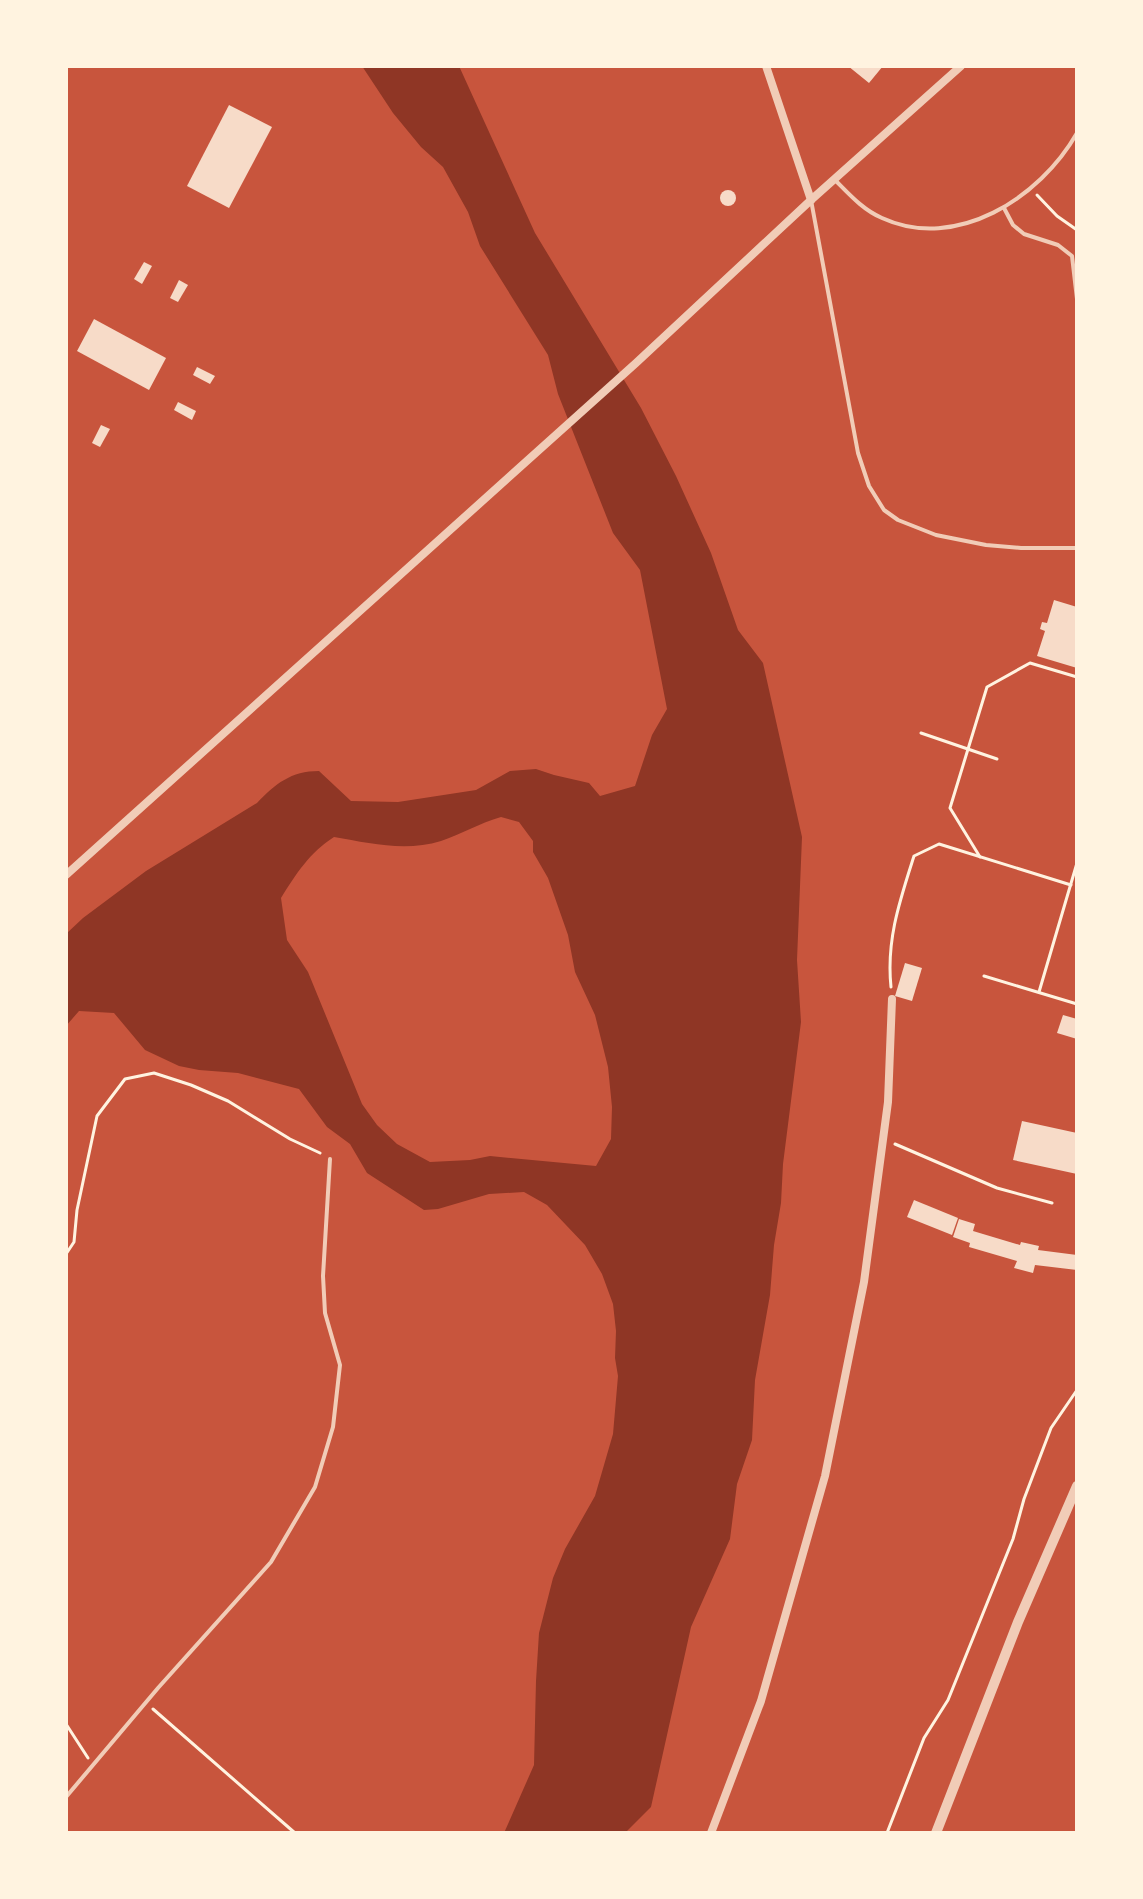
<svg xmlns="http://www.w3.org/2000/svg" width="1143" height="1899" viewBox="0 0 1143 1899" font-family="Quicksand,sans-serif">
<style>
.water{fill:#8f3625;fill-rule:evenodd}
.building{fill:#f7dbc8}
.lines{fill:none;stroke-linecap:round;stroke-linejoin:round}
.path{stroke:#fff3e0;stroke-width:3}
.service{stroke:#f1ccb7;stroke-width:4}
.minor{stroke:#f1ccb7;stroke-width:8}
.tertiary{stroke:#f1ccb7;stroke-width:10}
</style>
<rect width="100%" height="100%" fill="#c8553d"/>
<path class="water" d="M362,66H459L535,233L641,408L676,476L711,553L738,630L763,663L802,837L797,960L801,1022L783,1164L781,1203L774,1245L770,1295L755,1380L752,1440L737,1484L730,1539L691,1627L651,1807L625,1833H504L534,1765L536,1681L539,1633L553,1578L565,1549L595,1496L613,1434L618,1376L615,1358L616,1331L613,1304L602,1274L585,1245L547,1205L524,1192L489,1194L438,1209L424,1210L367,1173L350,1144L327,1127L299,1089L238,1073L199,1070L179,1066L145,1050L114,1013L79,1011L66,1026V934L83,918L146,871L257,803C275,784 291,771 319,771L351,801L398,802L476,790L510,771L536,769L554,775L589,783L600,796L635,786L652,735L667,709L640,570L613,533L558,394L548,355L480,246L468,212L443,167L421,147L393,113ZM501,817L519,822L533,841V852L548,878L568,935L575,972L595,1015L608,1067L612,1107L611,1139L596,1166L490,1156L470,1160L430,1162L397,1144L377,1125L362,1104L308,972L287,940L281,898C296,874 310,852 334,837C369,843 405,852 441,841C461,834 480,823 501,817Z"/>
<g class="building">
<path d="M848,66H883L869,83Z"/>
<path d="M229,105L272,127L229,208L187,186Z"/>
<circle cx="728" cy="198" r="8"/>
<path d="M144,262L152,266L142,284L134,279Z"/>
<path d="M179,280L188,285L178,302L170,298Z"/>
<path d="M94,319L166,358L149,390L77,351Z"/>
<path d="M197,367L215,376L210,384L193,375Z"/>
<path d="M178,402L196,411L192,420L174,410Z"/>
<path d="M101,425L110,429L100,447L92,443Z"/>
<path d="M1054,600L1077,607V668L1037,656L1045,631L1040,629L1042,622L1047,623Z"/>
<path d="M905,963L922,968L912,1001L895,996Z"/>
<path d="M1063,1015L1077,1019V1039L1057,1033Z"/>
<path d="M1022,1121L1077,1133V1174L1013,1160Z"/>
<path d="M914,1200L958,1218L952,1235L907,1217Z"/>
<path d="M959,1219L975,1224L973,1231L1020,1245L1021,1242L1039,1246L1038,1250L1077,1255V1270L1035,1265L1033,1273L1014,1268L1017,1261L969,1247L970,1243L953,1237Z"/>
</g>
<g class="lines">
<g class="path">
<path d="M1037,195L1057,216L1077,230"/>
<path d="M921,733L997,759"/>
<path d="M980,857L950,808L987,687L1030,663L1077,677"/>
<path d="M984,976L1077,1004"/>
<path d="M891,987C886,940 900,900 914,856L939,844L1071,885"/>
<path d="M1039,992L1077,863"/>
<path d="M895,1144L997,1188L1052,1203"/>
<path d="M66,1254L74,1242L77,1210L97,1116L125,1079L154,1073L191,1085L228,1101L290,1139L320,1153"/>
<path d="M153,1709L295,1833"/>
<path d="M66,1724L88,1758"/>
<path d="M887,1833L924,1738L948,1700L1013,1539L1024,1499L1051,1428L1077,1390"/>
</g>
<g class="service">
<path d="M835,180C849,194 863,210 882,218C956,252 1040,198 1077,133"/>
<path d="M811,200L858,453L869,486L884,510L898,520L936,535L986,545L1021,548H1077"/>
<path d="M1004,208L1013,225L1024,234L1058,245L1072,256L1077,299"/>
<path d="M66,1797L158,1688L271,1562L315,1487L333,1427L340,1365L325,1313L323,1276L330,1159"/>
</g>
<g class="minor">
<path d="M766,66L811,200"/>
<path d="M66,875L636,363L811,200L961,66"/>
<path d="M711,1833L761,1701L825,1476L864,1282L888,1102L892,999"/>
</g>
<path class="tertiary" d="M936,1833L1018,1622L1077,1486"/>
</g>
<rect width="1143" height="1899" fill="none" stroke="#fff3e0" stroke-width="136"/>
</svg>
